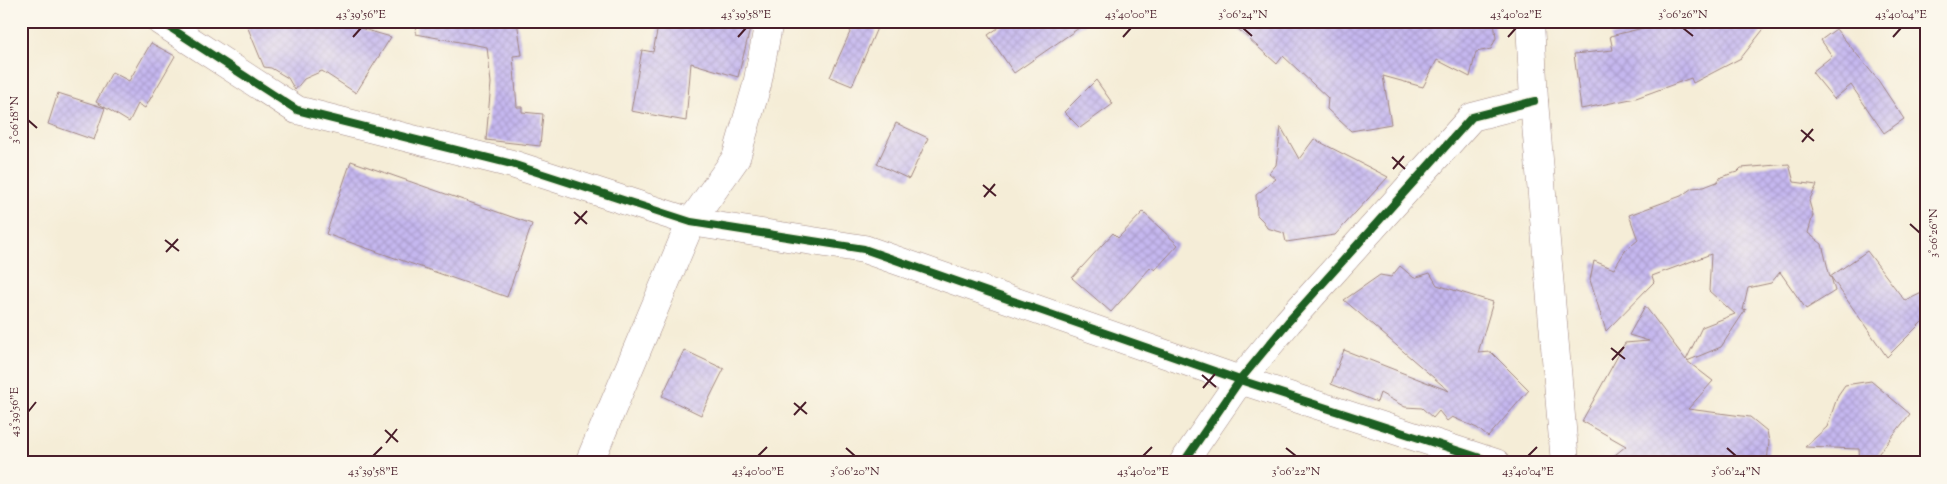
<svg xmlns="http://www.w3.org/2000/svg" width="1947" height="484" viewBox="0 0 1947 484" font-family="'Sorts Mill Goudy',serif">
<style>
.building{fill:url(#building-cross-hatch)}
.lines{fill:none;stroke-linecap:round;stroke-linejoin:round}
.street-casing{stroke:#a08681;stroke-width:29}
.street{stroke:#fff;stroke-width:28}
.cycleway-casing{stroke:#fbf7ec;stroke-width:11}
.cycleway{stroke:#1b5e20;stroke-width:8}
.ticks{fill:none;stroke:#4a1f2b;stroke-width:2}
.neatline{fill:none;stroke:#4a1f2b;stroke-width:2}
.ticks-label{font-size:12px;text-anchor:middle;fill:#4a1f2b}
</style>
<defs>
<pattern id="building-cross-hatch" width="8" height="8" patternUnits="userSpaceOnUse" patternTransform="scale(1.25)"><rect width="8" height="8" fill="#c5b7ef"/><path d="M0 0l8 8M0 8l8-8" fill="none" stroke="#ab9dcd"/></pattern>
</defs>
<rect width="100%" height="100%" fill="#fbf7ec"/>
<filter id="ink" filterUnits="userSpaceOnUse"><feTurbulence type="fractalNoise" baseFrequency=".02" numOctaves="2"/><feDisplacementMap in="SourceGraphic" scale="10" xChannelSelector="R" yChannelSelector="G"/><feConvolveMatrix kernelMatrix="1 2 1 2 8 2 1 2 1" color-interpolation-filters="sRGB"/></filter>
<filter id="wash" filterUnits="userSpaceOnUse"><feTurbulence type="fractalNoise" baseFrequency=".0096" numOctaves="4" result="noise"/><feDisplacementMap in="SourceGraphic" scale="20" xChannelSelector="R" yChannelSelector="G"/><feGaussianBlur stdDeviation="1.12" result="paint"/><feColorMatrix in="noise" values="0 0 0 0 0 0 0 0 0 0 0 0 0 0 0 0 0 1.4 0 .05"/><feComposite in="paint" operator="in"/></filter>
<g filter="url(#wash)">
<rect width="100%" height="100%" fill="#f5edd7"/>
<g id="blocks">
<g class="building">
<path d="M245,21H335L391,37L356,93L322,71L304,79L295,90L288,78L271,68L264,67Z"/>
<path d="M417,21H517L522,55L513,56L517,107H522V112L543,114L540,146L486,140L491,83L487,47L416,34Z"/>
<path d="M659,21H733L751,25L738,77L691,63L686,121L631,111L642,50L653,52Z"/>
<path d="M855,21H880L852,86L830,77Z"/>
<path d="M1008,21H1089L1014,73L988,35Z"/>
<path d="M1229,21H1494L1496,38L1491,49L1476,52L1470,77L1437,60L1423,87L1383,76L1391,124L1351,131L1327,109L1328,98L1283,56L1277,64Z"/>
<path d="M1672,21H1770L1741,58L1693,83L1691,78L1636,98L1581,109L1574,54L1613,50L1610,36Z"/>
<path d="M1836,29L1878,80L1904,119L1884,133L1851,85L1834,99L1812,72L1832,56L1821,40Z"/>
<path d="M151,43L175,56L145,108L138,104L129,122L96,102L112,72L129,81Z"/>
<path d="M1096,80L1113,104L1080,128L1064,112Z"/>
<path d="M58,93L105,108L94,140L48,124Z"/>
<path d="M896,123L928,138L909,179L877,164Z"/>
<path d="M1281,127L1299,159L1314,139L1388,177L1335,235L1286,242L1284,233L1267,228L1263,221L1257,215L1256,195L1276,179L1269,173L1276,165Z"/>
<path d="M351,161L532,224L507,297L326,234Z"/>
<path d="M1789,164L1794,182L1817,185L1809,201L1813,215L1808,233L1822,244L1830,277L1867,251L1905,301L1926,291V318L1887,357L1831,277L1835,291L1806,309L1780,272L1771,283L1748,288L1743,310L1746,309L1721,347L1687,361L1713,381L1688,409L1750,417L1767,431L1769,442L1767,463H1605L1626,446L1582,421L1625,343L1649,341L1629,335L1645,306L1686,360L1702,327L1735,314L1709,291L1711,254L1652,276L1654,282L1606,331L1590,280L1594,261L1614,269L1625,251L1638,240L1629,215L1681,196L1692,188L1704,187L1717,182L1721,177L1737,172L1741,168Z"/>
<path d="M1143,212L1178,245L1155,270L1151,267L1111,312L1072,278L1113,233L1118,238Z"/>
<path d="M1400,266L1414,278L1430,273L1437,285L1493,302L1478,353L1491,352L1529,390L1488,437L1477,428L1452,417L1447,421L1439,411L1433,418L1422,408L1405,407L1380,393L1377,402L1331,384L1344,350L1449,391L1344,300L1380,275L1391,277Z"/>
<path d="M684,350L724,369L701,415L662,396Z"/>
<path d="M1871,381L1910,414L1871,463H1860L1859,449L1805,447L1827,427L1838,395L1845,385Z"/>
</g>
</g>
</g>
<g filter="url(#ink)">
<use href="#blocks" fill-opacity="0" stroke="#a08681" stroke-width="1"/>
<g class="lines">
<defs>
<g id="street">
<path d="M160,21L297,110L512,164L691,222L864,249L1240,380L1496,463"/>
<path d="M1530,21L1534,101L1565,463"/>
<path d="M589,463L691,222L736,158L757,85L769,21"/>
<path d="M1183,463L1240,380L1288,322L1472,117L1534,101"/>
</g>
</defs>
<use href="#street" class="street-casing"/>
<use href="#street" class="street"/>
<defs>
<g id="cycleway">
<path d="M160,21L297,110L512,164L691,222L864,249L1240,380L1496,463"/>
<path d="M1183,463L1240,380L1288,322L1472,117L1534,101"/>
</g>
</defs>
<use href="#cycleway" class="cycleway-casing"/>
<use href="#cycleway" class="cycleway"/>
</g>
</g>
<path class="ticks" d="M1243,28L1252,36M1683,28L1693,36M353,37L361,28M738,37L746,28M1123,37L1131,28M1508,37L1516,28M1893,37L1901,28M28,120L37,128M1801,130L1814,141M1802,142L1813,129M1392,157L1405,169M1393,169L1404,156M983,185L996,196M984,197L995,184M574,212L587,224M575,224L587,211M1910,224L1920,233M165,240L179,251M166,252L178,239M1611,348L1625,359M1612,360L1624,347M1202,375L1216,387M1203,388L1215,374M794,403L807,414M28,412L36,402M794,415L806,402M385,430L398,442M386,443L397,429M846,448L855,456M1286,448L1296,456M1727,448L1736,456M373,456L382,447M758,456L767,447M1143,456L1152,447M1528,456L1537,447"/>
<rect width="1947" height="484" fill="none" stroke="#fbf7ec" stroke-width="55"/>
<rect x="28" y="28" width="1892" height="428" class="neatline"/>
<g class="ticks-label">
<text x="361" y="18">43°39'56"E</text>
<text x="746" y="18">43°39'58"E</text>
<text x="1131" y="18">43°40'00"E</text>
<text x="1243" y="18">3°06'24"N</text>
<text x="1516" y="18">43°40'02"E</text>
<text x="1683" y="18">3°06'26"N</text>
<text x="1901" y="18">43°40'04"E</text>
<text transform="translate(14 120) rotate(-90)" y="4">3°06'18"N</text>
<text transform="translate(1933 233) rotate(-90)" y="4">3°06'26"N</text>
<text transform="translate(14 412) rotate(-90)" y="4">43°39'56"E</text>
<text x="373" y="475">43°39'58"E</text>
<text x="758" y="475">43°40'00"E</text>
<text x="855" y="475">3°06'20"N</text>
<text x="1143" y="475">43°40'02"E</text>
<text x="1296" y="475">3°06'22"N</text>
<text x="1528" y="475">43°40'04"E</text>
<text x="1736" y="475">3°06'24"N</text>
</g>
</svg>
